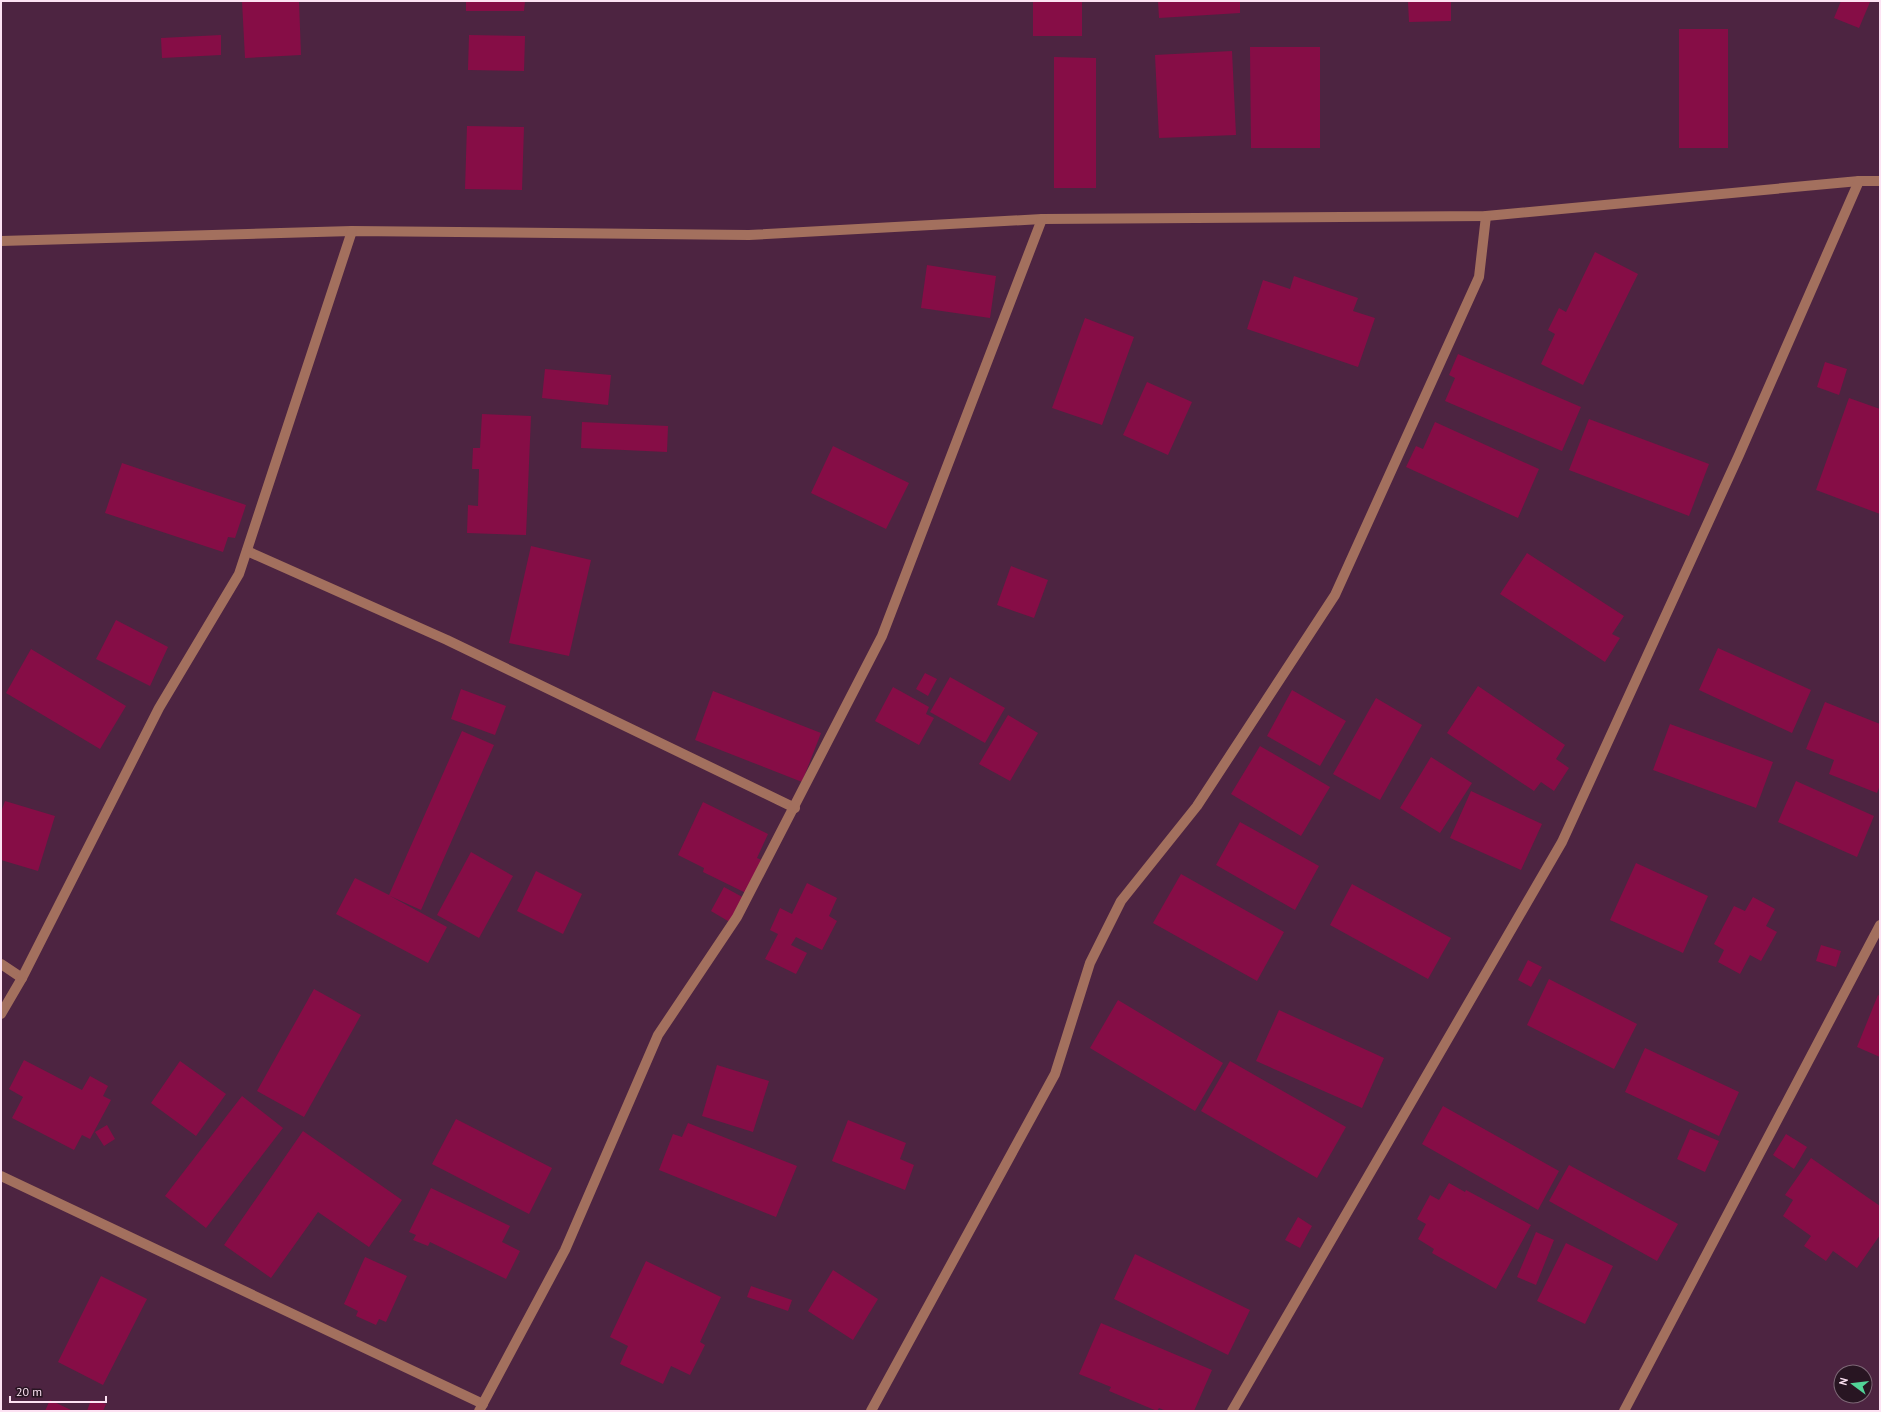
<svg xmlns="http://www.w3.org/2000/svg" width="1881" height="1412" viewBox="0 0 1881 1412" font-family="'PT Sans',sans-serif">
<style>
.building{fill:#860d46}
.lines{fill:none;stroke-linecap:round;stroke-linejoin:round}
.minor{stroke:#a3705e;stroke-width:10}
</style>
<rect width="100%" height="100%" fill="#4d2441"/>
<g class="building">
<path d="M242,1H299L301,55L245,58Z"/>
<path d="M466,1H525L524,11H466Z"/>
<rect x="1033" y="1" width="49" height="35"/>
<path d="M1158,1H1240V13L1159,18Z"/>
<path d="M1451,1V21L1409,22L1408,2Z"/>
<path d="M1841,1L1870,2L1859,28L1834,18Z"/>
<rect x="1679" y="29" width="49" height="119"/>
<path d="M221,35V55L162,58L161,38Z"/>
<path d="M469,35L525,36L524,71L468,70Z"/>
<path d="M1250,47H1320V148H1251Z"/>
<path d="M1232,51L1236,135L1159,138L1155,55Z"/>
<path d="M1054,57L1096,58V188H1054Z"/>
<path d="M467,126L524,127L522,190L465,189Z"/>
<path d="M1595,252L1638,274L1583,385L1541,364L1555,334L1548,330L1559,308L1566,312Z"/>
<path d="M927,265L996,276L990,318L921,308Z"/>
<path d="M1294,276L1358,298L1353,311L1375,318L1358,367L1247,329L1263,280L1290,289Z"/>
<path d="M1085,318L1134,337L1102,425L1052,408Z"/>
<path d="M1458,354L1581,407L1562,451L1445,401L1455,378L1449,375Z"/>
<path d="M1825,362L1847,369L1839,395L1817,387Z"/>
<path d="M545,369L611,375L608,405L542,398Z"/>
<path d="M1147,382L1192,402L1168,455L1123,435Z"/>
<path d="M1849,398L1880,409V514L1816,490Z"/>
<path d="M482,414L531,416L526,535L467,533L468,505L478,506L479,469H472L473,448H480Z"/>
<path d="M1589,419L1709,464L1689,516L1569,470Z"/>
<path d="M582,422L668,426L667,452L581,448Z"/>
<path d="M1435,422L1539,469L1518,518L1406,467L1416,446L1423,449Z"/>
<path d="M833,446L909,483L886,529L811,493Z"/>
<path d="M122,463L246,505L235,538L228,537L223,552L105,513Z"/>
<path d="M531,546L591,560L569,656L509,643Z"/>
<path d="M1527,553L1624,616L1612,634L1620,638L1605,662L1500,594Z"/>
<path d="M1011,566L1048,580L1034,618L997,605Z"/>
<path d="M116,620L168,647L150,686L96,659Z"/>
<path d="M1718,648L1811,690L1792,733L1699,690Z"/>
<path d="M31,649L126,706L100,749L6,693Z"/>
<path d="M925,673L937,679L928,696L916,689Z"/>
<path d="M950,677L1005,708L985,743L930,712Z"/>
<path d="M1478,686L1565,745L1556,759L1569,768L1554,791L1541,782L1534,791L1447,733Z"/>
<path d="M893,687L929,707L926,714L934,718L919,745L875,721Z"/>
<path d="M461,689L506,706L495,735L451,719Z"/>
<path d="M1292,690L1346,721L1320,766L1267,736Z"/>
<path d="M713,691L821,733L802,782L695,740Z"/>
<path d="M1376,698L1422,725L1380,800L1333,774Z"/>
<path d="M1825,702L1880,724V785L1877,793L1829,774L1834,760L1806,749Z"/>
<path d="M1008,715L1038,733L1010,781L979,764Z"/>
<path d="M1670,724L1773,762L1756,808L1653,770Z"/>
<path d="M462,731L494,745L421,910L390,896L447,927L428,963L336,914L355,878L389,895Z"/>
<path d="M1260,746L1330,787L1301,836L1231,794Z"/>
<path d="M1431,757L1472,783L1440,833L1400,808Z"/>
<path d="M1796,781L1874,816L1857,857L1778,822Z"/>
<path d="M1471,791L1542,824L1521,870L1450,838Z"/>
<path d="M5,801L55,816L38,871L1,860V812Z"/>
<path d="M703,802L768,834L757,858L766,862L750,895L703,872L704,868L678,855Z"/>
<path d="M1240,822L1319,866L1295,910L1216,865Z"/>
<path d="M471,852L513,876L479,938L437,915Z"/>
<path d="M1636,863L1708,896L1683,953L1610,920Z"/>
<path d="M536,871L582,894L563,934L517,911Z"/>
<path d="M1181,874L1284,932L1257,981L1153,923Z"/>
<path d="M807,883L837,898L829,916L837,921L822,950L796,937L791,945L807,953L796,974L765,959L778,934L770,930L780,908L792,914Z"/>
<path d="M1352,884L1451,938L1428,979L1330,925Z"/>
<path d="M724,887L746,899L733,924L711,911Z"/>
<path d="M1753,897L1775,909L1766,926L1777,932L1761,961L1750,955L1740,974L1718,962L1724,950L1714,944L1734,906L1745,911Z"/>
<path d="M1821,945L1841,951L1836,967L1816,961Z"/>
<path d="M1528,960L1542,967L1531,987L1518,980Z"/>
<path d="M1549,979L1637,1024L1614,1069L1527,1025Z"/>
<path d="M314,989L361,1015L304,1117L257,1091Z"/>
<path d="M1878,995L1880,996V1057L1857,1047Z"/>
<path d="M1118,1000L1223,1063L1195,1111L1090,1048Z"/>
<path d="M1279,1010L1384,1058L1362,1108L1256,1061Z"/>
<path d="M1645,1048L1739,1092L1719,1136L1625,1092Z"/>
<path d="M24,1060L82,1090L90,1076L108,1086L103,1096L111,1100L90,1139L82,1135L74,1150L12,1118L23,1097L9,1089Z"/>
<path d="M180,1061L226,1094L196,1136L151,1103Z"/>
<path d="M1230,1061L1346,1127L1317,1178L1201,1111Z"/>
<path d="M717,1065L769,1081L753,1132L702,1116Z"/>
<path d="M242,1096L283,1128L206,1228L165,1196Z"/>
<path d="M1443,1106L1559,1171L1538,1210L1422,1144Z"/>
<path d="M456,1119L552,1168L529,1214L432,1164Z"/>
<path d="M848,1120L906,1143L900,1159L914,1165L905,1190L832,1161Z"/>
<path d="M688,1123L797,1166L776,1217L659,1170L673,1134L682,1137Z"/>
<path d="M107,1125L115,1139L104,1146L95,1132Z"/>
<path d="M1690,1129L1719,1141L1705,1172L1677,1159Z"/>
<path d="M303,1131L402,1200L369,1247L318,1212L271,1278L224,1245Z"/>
<path d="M1786,1134L1807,1147L1794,1169L1773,1155Z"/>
<path d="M1811,1158L1880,1206V1235L1857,1268L1833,1251L1826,1261L1804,1246L1811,1236L1783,1216L1793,1200L1785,1195Z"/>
<path d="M1569,1165L1678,1224L1657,1261L1549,1201Z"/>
<path d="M1449,1183L1465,1192L1466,1190L1531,1225L1496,1289L1432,1253L1434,1249L1418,1239L1426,1224L1417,1219L1430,1195L1439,1200Z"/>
<path d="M431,1188L510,1226L502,1242L520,1251L506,1279L430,1242L428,1246L413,1240L416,1235L409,1232Z"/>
<path d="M1298,1217L1312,1226L1300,1248L1285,1240Z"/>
<path d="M1536,1232L1554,1240L1536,1285L1517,1277Z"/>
<path d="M1566,1243L1613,1266L1585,1324L1537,1301Z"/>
<path d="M1135,1254L1250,1310L1228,1355L1114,1299Z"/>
<path d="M365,1257L407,1276L386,1322L379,1319L376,1325L356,1316L358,1311L344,1304Z"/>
<path d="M646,1261L721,1297L700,1342L705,1345L690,1375L671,1366L663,1384L620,1364L628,1346L610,1337Z"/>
<path d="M833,1270L878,1299L853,1340L808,1311Z"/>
<path d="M101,1276L147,1299L103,1385L58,1362Z"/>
<path d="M751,1286L792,1300L788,1311L747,1297Z"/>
<path d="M1101,1323L1212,1370L1194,1411H1166L1159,1408L1157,1411L1109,1391L1111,1387L1079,1374Z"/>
<path d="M50,1400L73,1411H45Z"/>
<path d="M91,1400L106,1404L103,1411H87Z"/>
</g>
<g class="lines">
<g class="minor">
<path d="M1,241L352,231L749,235L1042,219L1486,216L1859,181H1880"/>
<path d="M247,551L447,640L795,808"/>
<path d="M1,964L22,978"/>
<path d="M1,1014L22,978L159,708L239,574L352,231"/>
<path d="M1,1176L483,1404"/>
<path d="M479,1411L565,1250L658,1035L737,917L882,636L1042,219"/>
<path d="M871,1411L1055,1074L1090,963L1121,901L1197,806L1335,595L1479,277L1486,216"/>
<path d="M1232,1411L1562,842L1739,455L1859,181"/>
<path d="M1624,1411L1880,925"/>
</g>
</g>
<rect width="1881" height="1412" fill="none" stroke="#fde2f3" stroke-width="4"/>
<g transform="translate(1853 1384) rotate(285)"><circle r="19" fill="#281522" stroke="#7d6776"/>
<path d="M0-3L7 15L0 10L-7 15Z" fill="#52d397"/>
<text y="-6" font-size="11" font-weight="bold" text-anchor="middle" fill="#fde2f3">N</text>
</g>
<path d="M10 1396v6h96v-6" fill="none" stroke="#fde2f3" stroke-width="2"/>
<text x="16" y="1396" font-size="12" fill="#fde2f3" stroke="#281522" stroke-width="3" paint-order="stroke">20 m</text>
</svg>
